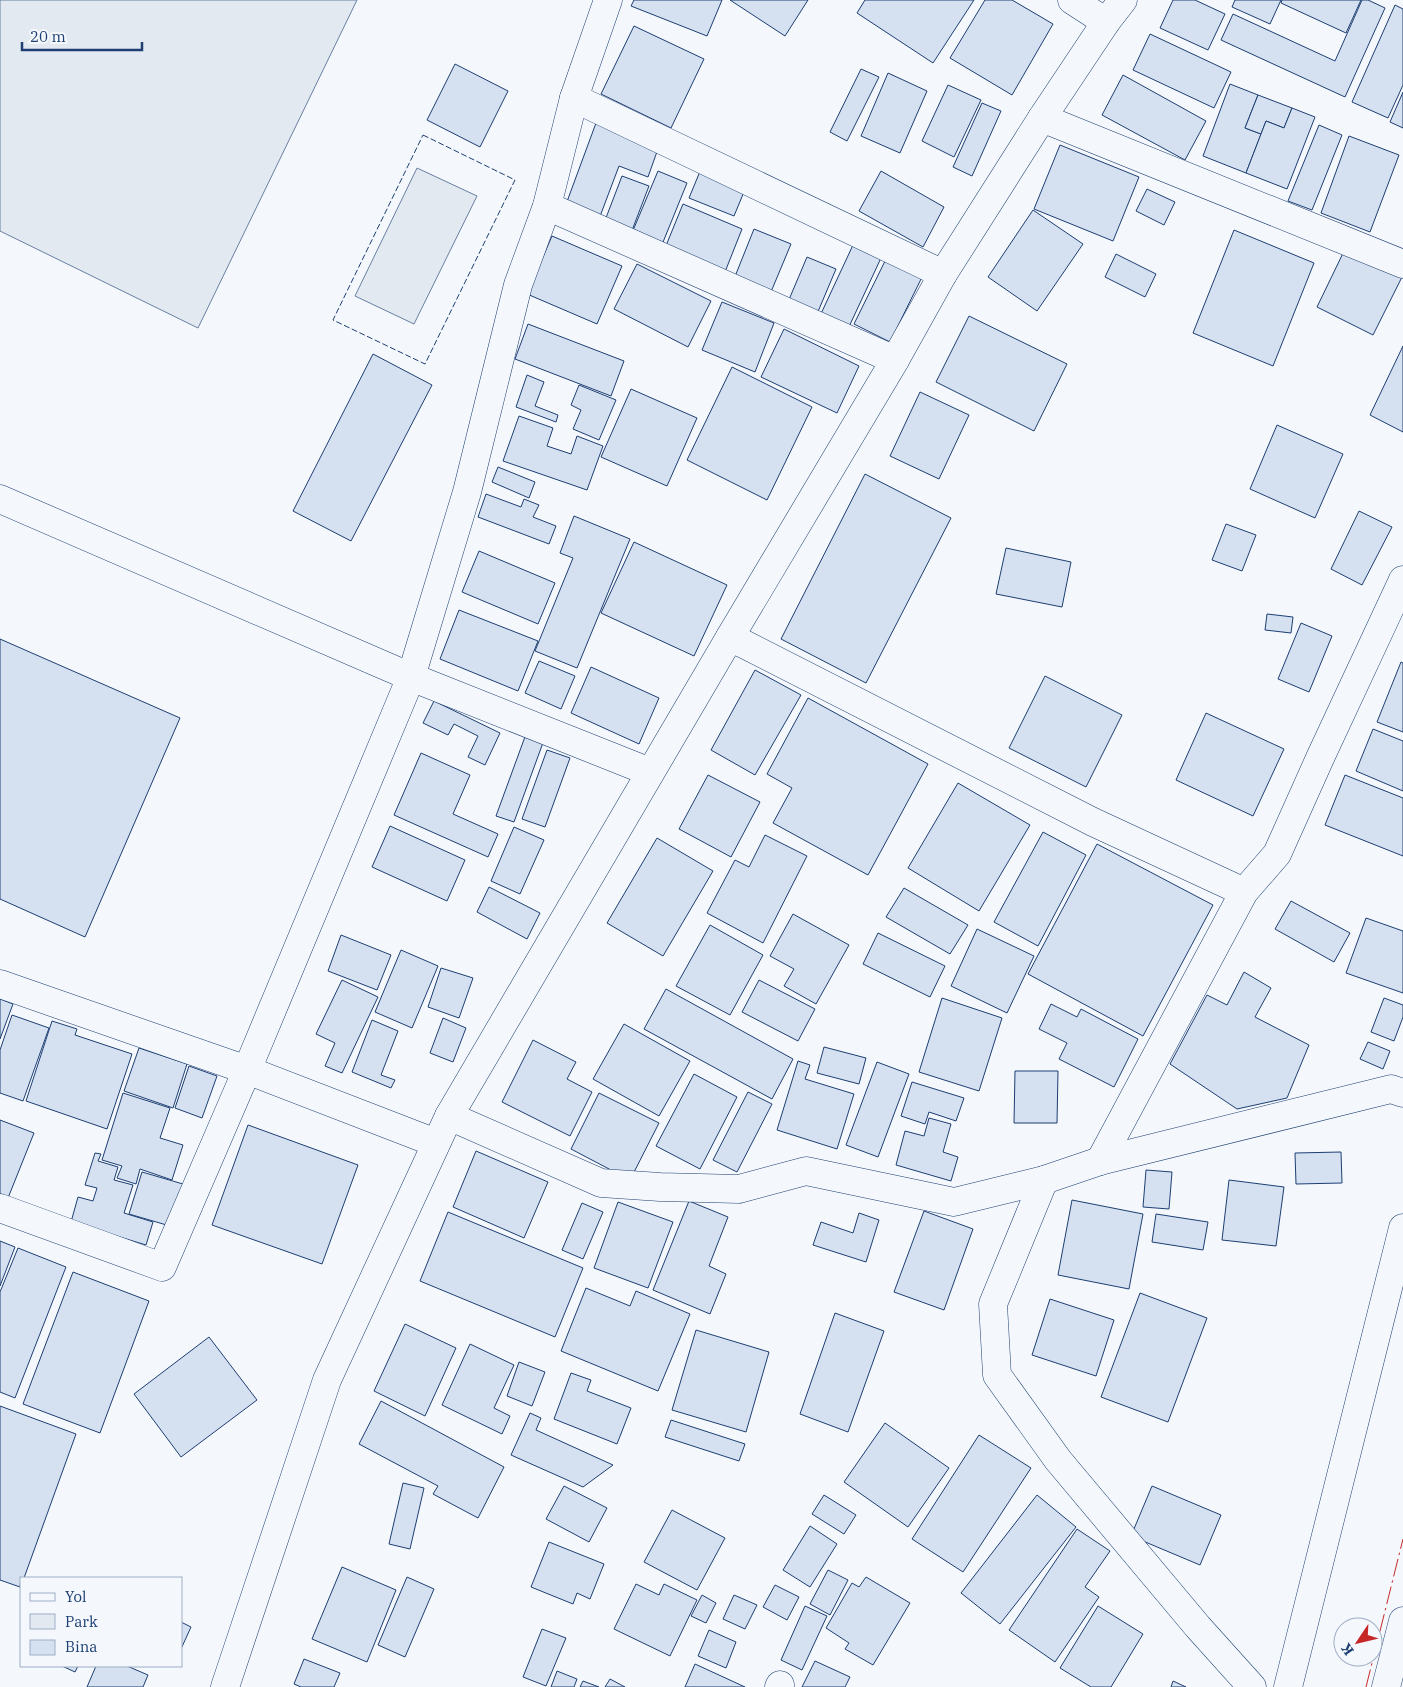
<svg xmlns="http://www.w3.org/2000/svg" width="1403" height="1687" viewBox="0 0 1403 1687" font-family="'IBM Plex Serif',serif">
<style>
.green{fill:#e3e9f0;stroke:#687fa3}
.building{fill:#d5e0f0;stroke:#1d3f73}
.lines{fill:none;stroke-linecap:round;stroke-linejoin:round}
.minor-casing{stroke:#1d3f73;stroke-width:29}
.secondary-casing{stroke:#1d3f73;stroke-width:29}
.minor{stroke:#f4f7fb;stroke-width:28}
.secondary{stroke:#f4f7fb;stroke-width:28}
.fence{stroke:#1d3f73;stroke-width:1;stroke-dasharray:6 2.5;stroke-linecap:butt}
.power{stroke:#c62828;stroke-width:1;stroke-dasharray:18 4 2.5 4;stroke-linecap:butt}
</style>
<rect width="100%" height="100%" fill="#f4f7fb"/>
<g class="green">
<path d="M0,0H357L198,328L0,231Z"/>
<path d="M417,168L477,196L414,324L355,296Z"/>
</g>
<g class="building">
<path d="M634,0H722L707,36L631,6Z"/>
<path d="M730,0H808L785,36Z"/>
<path d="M865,0H974L933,63L857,13Z"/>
<path d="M985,0H1012L1053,24L1012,95L950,58Z"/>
<path d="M1173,0H1195L1225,14L1208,50L1160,28Z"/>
<path d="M1235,0H1281L1270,24L1232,7Z"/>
<path d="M1282,0H1361L1346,33L1281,3Z"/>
<path d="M1362,0H1368L1385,8L1345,97L1221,40L1233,14L1335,61Z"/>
<path d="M1395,5L1403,9V85L1388,118L1352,102Z"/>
<path d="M634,26L704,59L671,128L601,94Z"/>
<path d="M1150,34L1231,72L1214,108L1133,70Z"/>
<path d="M455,64L508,91L480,147L427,120Z"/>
<path d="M861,69L879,77L847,141L830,132Z"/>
<path d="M888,73L927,91L900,153L861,136Z"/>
<path d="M1123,75L1206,121L1185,160L1102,115Z"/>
<path d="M1230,84L1258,95L1245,128L1261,134L1246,173L1203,156Z"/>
<path d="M948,85L981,100L954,157L922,141Z"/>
<path d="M1403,92V128L1390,122Z"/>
<path d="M1258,95L1292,108L1284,128L1266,121L1261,134L1245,128Z"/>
<path d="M982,103L1001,111L972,176L953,167Z"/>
<path d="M1292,108L1315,117L1287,189L1246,173L1266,121L1284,128Z"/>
<path d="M596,123L659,146L648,177L619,166L599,219L565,207Z"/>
<path d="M1319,125L1342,135L1312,210L1288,201Z"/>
<path d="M1349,136L1399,155L1370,232L1321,213Z"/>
<path d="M1060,145L1139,177L1113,241L1034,209Z"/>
<path d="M701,169L746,187L734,216L689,198Z"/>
<path d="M658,171L687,183L659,252L629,240Z"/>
<path d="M881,171L944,207L923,247L859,211Z"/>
<path d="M622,176L649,186L631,233L604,223Z"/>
<path d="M1147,189L1175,202L1164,225L1136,211Z"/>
<path d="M683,204L742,229L723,277L663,253Z"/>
<path d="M1033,210L1083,244L1037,311L988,277Z"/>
<path d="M754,229L791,244L768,299L732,284Z"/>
<path d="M1234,230L1314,263L1273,366L1193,333Z"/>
<path d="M552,236L622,266L597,324L527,294Z"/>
<path d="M853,245L881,258L847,331L819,318Z"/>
<path d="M1346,247L1403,275L1373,335L1317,307Z"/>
<path d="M1116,254L1156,274L1145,297L1105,277Z"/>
<path d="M888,255L924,273L890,342L854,324Z"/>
<path d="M807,257L836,269L814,321L785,309Z"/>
<path d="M637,264L711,301L688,347L614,309Z"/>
<path d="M722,302L774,323L755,372L702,350Z"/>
<path d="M969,316L1067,364L1034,431L936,382Z"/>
<path d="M528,324L624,361L611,396L515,359Z"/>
<path d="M784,329L859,366L837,413L761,377Z"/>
<path d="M1403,346V432L1370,415Z"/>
<path d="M373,354L432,385L351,541L293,511Z"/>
<path d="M732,367L812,407L767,500L687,460Z"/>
<path d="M527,375L544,382L535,406L558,415L556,422L516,407Z"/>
<path d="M579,385L616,400L599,440L573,429L581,410L571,405Z"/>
<path d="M631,389L697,418L667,486L601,457Z"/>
<path d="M920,392L969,415L939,479L890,456Z"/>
<path d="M519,416L553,428L547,446L571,454L577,436L603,446L587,490L503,461Z"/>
<path d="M1277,425L1343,454L1315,518L1250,489Z"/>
<path d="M498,467L535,482L529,498L492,482Z"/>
<path d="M865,474L951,518L866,683L781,639Z"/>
<path d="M486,494L521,507L524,499L539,505L533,517L556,526L549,544L478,517Z"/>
<path d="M1359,511L1392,527L1362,585L1331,569Z"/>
<path d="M574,516L630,539L577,668L535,651L573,558L560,553Z"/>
<path d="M1226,524L1256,535L1242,571L1212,560Z"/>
<path d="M634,542L727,585L694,656L601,613Z"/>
<path d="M1006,548L1071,562L1062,607L996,594Z"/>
<path d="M479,551L555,583L538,624L462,592Z"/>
<path d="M459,610L538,641L518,691L440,659Z"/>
<path d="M1267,614L1293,617L1291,633L1265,630Z"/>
<path d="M1301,623L1332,636L1309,692L1278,679Z"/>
<path d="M0,639L180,718L85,937L0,899Z"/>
<path d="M539,661L575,676L561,709L525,693Z"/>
<path d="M1401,662L1403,663V732L1377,722Z"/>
<path d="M591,667L659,698L639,744L571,713Z"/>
<path d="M755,670L801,695L755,775L711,750Z"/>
<path d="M1045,676L1122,715L1086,787L1009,748Z"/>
<path d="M808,698L928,764L868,875L773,823L792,788L767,774Z"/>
<path d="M434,701L500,733L485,765L468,757L478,736L454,724L448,735L423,723Z"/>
<path d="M1206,713L1284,749L1253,816L1176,780Z"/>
<path d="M1373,729L1403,741V791L1356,771Z"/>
<path d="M526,734L544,740L514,822L496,816Z"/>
<path d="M547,750L570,758L545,827L522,819Z"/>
<path d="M421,753L470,775L453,814L498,834L488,857L394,815Z"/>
<path d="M708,775L760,802L731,857L679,829Z"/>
<path d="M1345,775L1403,798V856L1325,825Z"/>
<path d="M958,783L1030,825L979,911L908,868Z"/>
<path d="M390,826L465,860L447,901L372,867Z"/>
<path d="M514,827L544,840L520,894L491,881Z"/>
<path d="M1043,832L1086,855L1038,946L994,922Z"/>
<path d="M765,835L807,856L763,943L707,913L735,860L749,867Z"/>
<path d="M657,838L713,871L663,956L607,923Z"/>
<path d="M1097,844L1213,905L1143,1036L1028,974Z"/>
<path d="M489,887L540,913L527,939L477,912Z"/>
<path d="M904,888L968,925L950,954L886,917Z"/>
<path d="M1291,901L1350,933L1334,962L1275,929Z"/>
<path d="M793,914L849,945L816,1004L784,986L794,969L770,956Z"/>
<path d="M1366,918L1403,931V993L1346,973Z"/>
<path d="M710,925L763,955L730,1015L676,986Z"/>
<path d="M977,929L1034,956L1007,1013L951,986Z"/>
<path d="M878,933L945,966L930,997L863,964Z"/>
<path d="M341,935L391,955L377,990L328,971Z"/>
<path d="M401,950L438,966L412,1028L375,1012Z"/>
<path d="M441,968L473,978L459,1018L428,1007Z"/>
<path d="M1244,972L1271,988L1255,1017L1309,1045L1287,1098L1237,1109L1170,1064L1207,995L1227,1005Z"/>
<path d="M342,980L378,997L342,1073L325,1066L335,1043L316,1034Z"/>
<path d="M759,980L815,1009L798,1041L742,1012Z"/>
<path d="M666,989L793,1059L772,1099L644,1029Z"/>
<path d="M942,998L1002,1018L979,1091L919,1072Z"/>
<path d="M1384,998L1403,1005V1017L1394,1041L1371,1032Z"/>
<path d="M0,999L13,1004L0,1039Z"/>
<path d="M1051,1004L1077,1017L1081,1009L1138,1039L1114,1087L1059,1059L1067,1043L1039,1029Z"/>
<path d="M12,1015L49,1028L23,1101L0,1093V1050Z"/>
<path d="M443,1018L466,1028L453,1062L430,1053Z"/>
<path d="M372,1020L398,1031L381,1075L395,1080L391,1088L352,1072Z"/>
<path d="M52,1021L77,1029L75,1035L132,1054L107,1129L26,1101Z"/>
<path d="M624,1024L690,1061L659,1116L593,1079Z"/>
<path d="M533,1040L576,1062L567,1079L592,1092L570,1136L502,1102Z"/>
<path d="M1368,1042L1390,1051L1383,1069L1360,1059Z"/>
<path d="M824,1047L866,1058L859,1084L817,1073Z"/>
<path d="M139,1048L187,1064L173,1108L124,1091Z"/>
<path d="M798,1061L810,1065L805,1079L854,1094L837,1149L777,1130Z"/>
<path d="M877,1062L909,1074L878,1157L846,1145Z"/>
<path d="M189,1066L217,1076L202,1118L175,1108Z"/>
<path d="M1015,1071H1058L1057,1123H1014Z"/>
<path d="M694,1074L737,1097L700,1169L656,1146Z"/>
<path d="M912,1082L964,1098L956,1121L929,1112L925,1124L901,1116Z"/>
<path d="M748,1092L772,1104L737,1172L713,1160Z"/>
<path d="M123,1093L170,1108L160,1138L183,1145L172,1180L140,1169L136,1184L117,1178L122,1166L102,1160Z"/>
<path d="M599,1093L659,1123L630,1180L571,1149Z"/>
<path d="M929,1118L951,1124L943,1152L958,1157L951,1181L896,1165L905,1131L924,1136Z"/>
<path d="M0,1120L34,1133L8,1198L0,1195Z"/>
<path d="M248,1125L358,1165L322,1264L212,1225Z"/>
<path d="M476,1151L548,1182L524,1238L453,1207Z"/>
<path d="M1341,1152L1342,1183L1296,1184L1295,1153Z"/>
<path d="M95,1153L101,1154L98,1161L118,1167L114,1180L133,1185L124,1213L153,1222L146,1245L71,1222L78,1197L93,1201L97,1188L85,1185Z"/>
<path d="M1146,1170L1172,1172L1169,1209L1143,1207Z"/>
<path d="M142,1172L183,1184L170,1226L129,1214Z"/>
<path d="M1229,1180L1284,1187L1276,1246L1222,1240Z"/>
<path d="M1072,1200L1143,1214L1129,1289L1058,1275Z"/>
<path d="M689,1201L728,1217L709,1266L726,1274L710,1314L653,1290Z"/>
<path d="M618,1202L673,1222L648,1288L594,1268Z"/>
<path d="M582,1203L603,1212L583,1259L562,1250Z"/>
<path d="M924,1211L973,1229L944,1310L894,1292Z"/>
<path d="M448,1212L583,1268L555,1337L420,1281Z"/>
<path d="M859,1213L879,1220L866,1262L813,1245L821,1222L853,1233Z"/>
<path d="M1156,1214L1208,1222L1203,1250L1152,1242Z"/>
<path d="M0,1241L15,1247L0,1286Z"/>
<path d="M18,1248L66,1267L15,1398L0,1392V1292Z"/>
<path d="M73,1272L149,1301L100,1433L23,1404Z"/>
<path d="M586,1288L630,1306L636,1291L690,1314L658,1391L561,1351Z"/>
<path d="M1140,1293L1207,1318L1168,1422L1101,1397Z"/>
<path d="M1050,1299L1114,1320L1096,1376L1032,1355Z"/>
<path d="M835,1313L884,1331L848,1432L800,1414Z"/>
<path d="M405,1324L456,1348L425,1416L374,1391Z"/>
<path d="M696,1330L769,1352L746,1432L672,1410Z"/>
<path d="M209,1337L257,1400L181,1457L134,1394Z"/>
<path d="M470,1344L514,1365L494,1408L510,1416L502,1434L442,1405Z"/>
<path d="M519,1362L545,1372L532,1406L507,1396Z"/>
<path d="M571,1373L591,1380L587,1391L631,1408L617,1444L554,1419Z"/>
<path d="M381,1401L504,1467L478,1518L433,1494L438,1486L359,1444Z"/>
<path d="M0,1406L76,1434L24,1578H21L20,1587L0,1580Z"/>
<path d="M530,1413L541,1418L536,1430L613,1465L583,1487L511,1455Z"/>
<path d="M671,1420L745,1444L739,1461L665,1437Z"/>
<path d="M885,1423L949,1468L908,1527L844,1482Z"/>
<path d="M979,1435L1031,1468L963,1572L912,1539Z"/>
<path d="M403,1483L424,1488L410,1549L389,1544Z"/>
<path d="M564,1486L607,1508L589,1542L546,1519Z"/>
<path d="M1152,1486L1221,1515L1200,1565L1131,1536Z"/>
<path d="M824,1495L856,1515L844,1534L812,1514Z"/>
<path d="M1037,1495L1076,1527L1000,1624L961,1593Z"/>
<path d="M672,1510L725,1538L697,1590L644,1562Z"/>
<path d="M810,1526L837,1544L810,1587L783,1570Z"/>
<path d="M1077,1529L1110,1551L1085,1587L1099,1597L1055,1662L1009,1630Z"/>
<path d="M549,1542L604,1564L590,1599L577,1593L573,1604L531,1587Z"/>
<path d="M342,1567L396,1590L367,1662L312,1639Z"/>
<path d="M828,1570L848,1580L830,1615L810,1604Z"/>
<path d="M407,1577L434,1589L405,1657L378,1645Z"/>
<path d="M866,1577L910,1603L873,1665L845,1649L849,1643L826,1628L852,1583L859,1587Z"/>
<path d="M636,1584L659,1595L664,1584L697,1600L670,1656L614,1629Z"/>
<path d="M775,1585L799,1597L787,1620L763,1607Z"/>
<path d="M702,1595L716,1603L706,1623L691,1616Z"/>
<path d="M734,1595L757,1605L745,1629L723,1619Z"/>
<path d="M805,1606L827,1616L802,1670L781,1660Z"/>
<path d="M1098,1606L1143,1634L1111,1687H1091L1060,1668Z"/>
<path d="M181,1622L191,1627L181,1649Z"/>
<path d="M542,1629L566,1638L546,1686L523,1677Z"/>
<path d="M709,1630L736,1642L726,1668L698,1656Z"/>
<path d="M304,1659L340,1673L334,1687H301L294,1684Z"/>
<path d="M815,1661L850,1677L845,1687H802Z"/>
<path d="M695,1664L745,1687H685Z"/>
<path d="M62,1666H78L75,1672Z"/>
<path d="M96,1666H127L148,1675L143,1687H87Z"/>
<path d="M557,1671L577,1679L574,1687H551Z"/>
<path d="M610,1679L625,1687H605Z"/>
<path d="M583,1681L599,1687H580Z"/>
<path d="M1173,1681L1186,1687H1171Z"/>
</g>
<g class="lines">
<defs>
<g id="minor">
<path d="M608,0L574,98L547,206L518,285L467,492L411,677L650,772"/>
<path d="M1072,0L1106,22"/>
<path d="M574,98L943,274"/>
<path d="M1042,118L1403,264"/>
<path d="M547,206L895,360"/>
<path d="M0,499L411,677L247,1070L162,1267L0,1208"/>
<path d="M730,637L1093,822L1244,892"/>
<path d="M0,984L247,1070L436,1143"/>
<path d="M449,1116L730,637L895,360L943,274L1042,118L1106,22L1123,0"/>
<path d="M1100,1161L1244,892L1277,854L1320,758L1403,580"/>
<path d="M1044,1180L993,1304L997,1375L1058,1460L1198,1627L1252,1687"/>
<path d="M225,1687L327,1380L449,1116L601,1183L660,1187L739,1189L806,1171L954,1202L1044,1180L1100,1161L1391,1089L1403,1093"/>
<path d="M779,1687L780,1685"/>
</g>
<g id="secondary">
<path d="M1288,1687L1403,1228"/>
<path d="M1386,1687L1403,1621"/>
</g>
</defs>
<use href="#minor" class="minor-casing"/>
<use href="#secondary" class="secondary-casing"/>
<use href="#minor" class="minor"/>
<use href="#secondary" class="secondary"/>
<path class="fence" d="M423,135L515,180L425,364L333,320Z"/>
<path class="power" d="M1366,1687L1403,1539"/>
</g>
<rect x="20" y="1577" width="162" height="90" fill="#f4f7fb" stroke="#9eadc5"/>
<rect x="30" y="1593" width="25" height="8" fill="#f4f7fb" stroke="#9eadc5"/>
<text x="65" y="1602" font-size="15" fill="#1d3f73">Yol</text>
<rect x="30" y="1614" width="25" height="15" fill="#e3e9f0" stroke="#9eadc5"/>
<text x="65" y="1627" font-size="15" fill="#1d3f73">Park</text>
<rect x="30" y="1640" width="25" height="15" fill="#d5e0f0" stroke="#9eadc5"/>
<text x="65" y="1652" font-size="15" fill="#1d3f73">Bina</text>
<g transform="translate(1358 1642) rotate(235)"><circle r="24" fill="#f4f7fb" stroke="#9eadc5"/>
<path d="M0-4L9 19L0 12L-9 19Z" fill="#c62828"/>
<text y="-8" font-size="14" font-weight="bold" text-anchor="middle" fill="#1d3f73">K</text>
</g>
<path d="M22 42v8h120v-8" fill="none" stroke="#1d3f73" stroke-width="2.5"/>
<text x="30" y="42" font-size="15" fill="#1d3f73" stroke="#f4f7fb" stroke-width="4" paint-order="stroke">20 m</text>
</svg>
